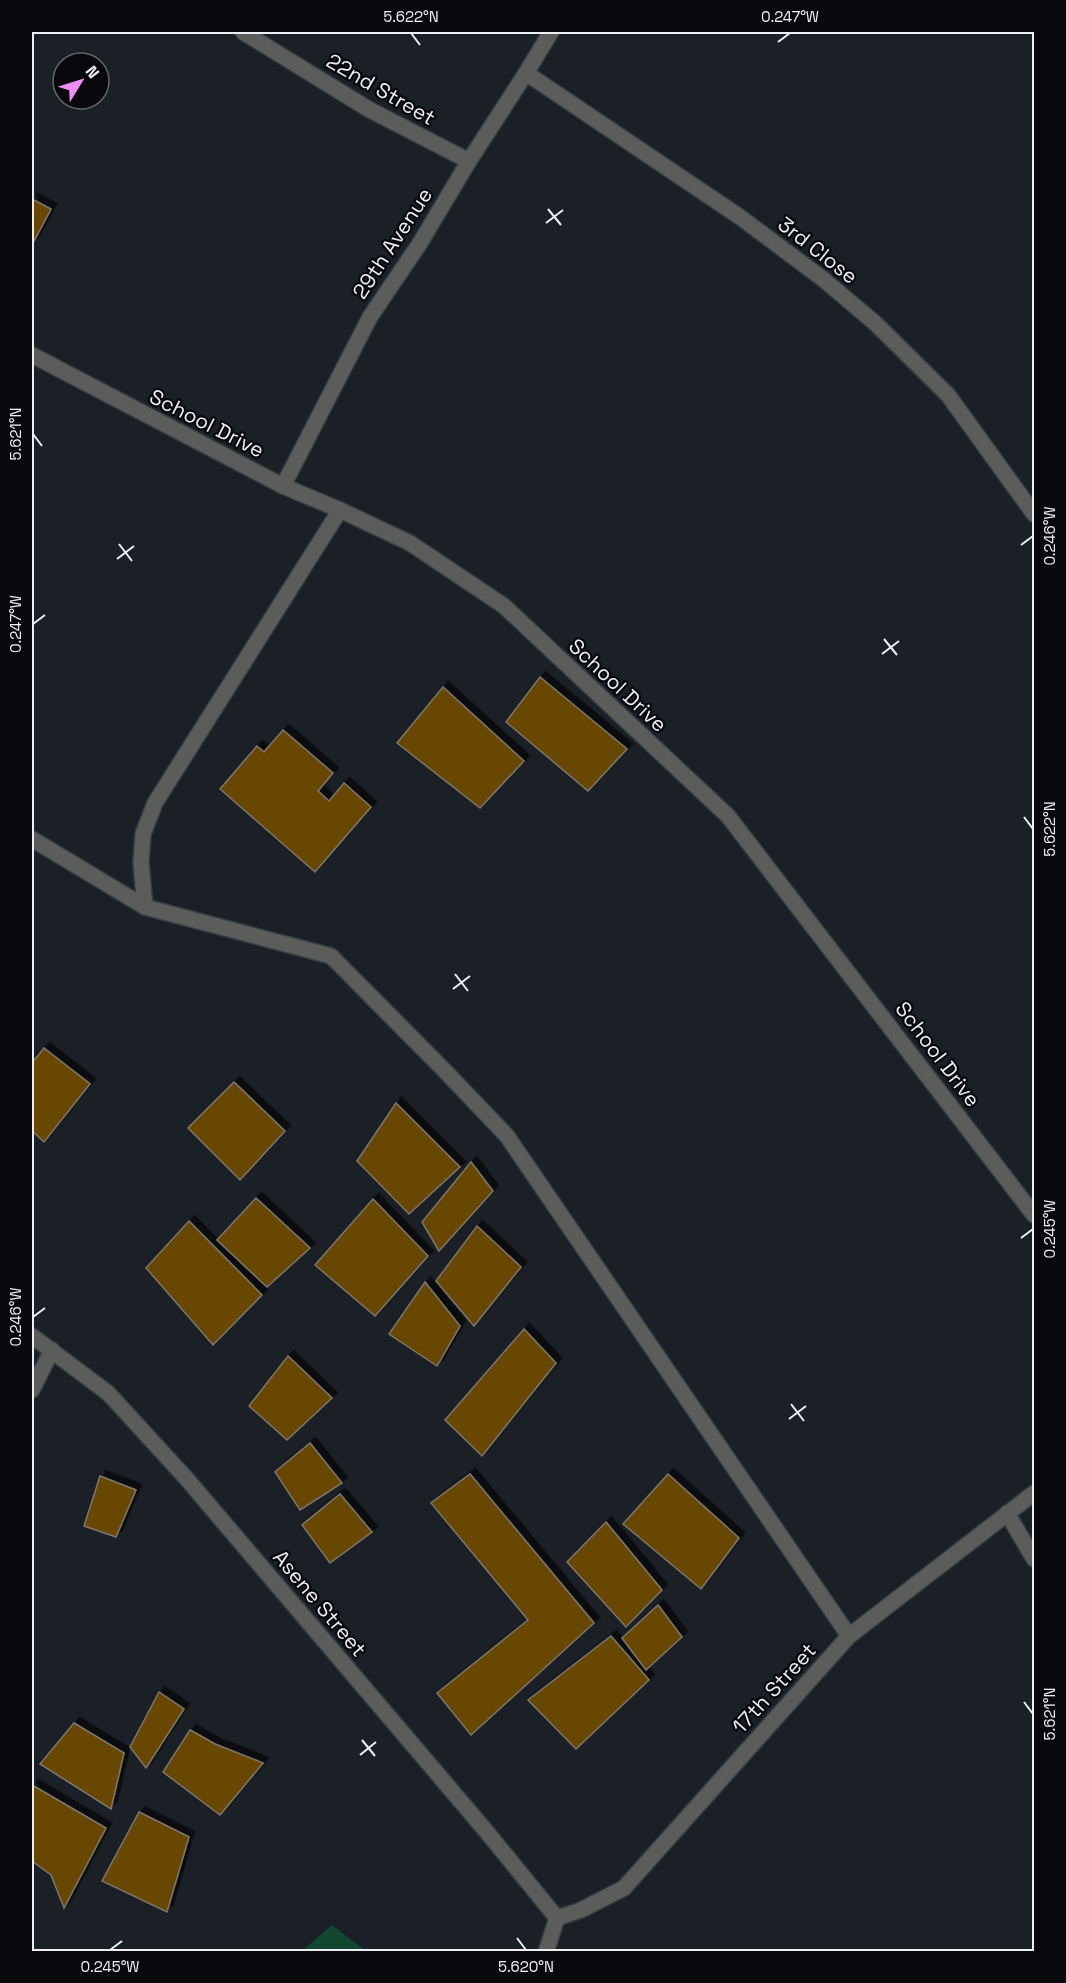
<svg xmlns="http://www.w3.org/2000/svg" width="1066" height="1983" viewBox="0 0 1066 1983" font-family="'Space Grotesk',sans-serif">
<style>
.green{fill:#144732}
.building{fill:#684702;stroke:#7c766e;stroke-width:1.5;filter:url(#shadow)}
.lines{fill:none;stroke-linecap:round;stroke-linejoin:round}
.minor-casing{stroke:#383c43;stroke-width:18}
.minor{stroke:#5a5d5a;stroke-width:15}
.ticks{fill:none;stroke:#edeff4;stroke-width:2}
.labels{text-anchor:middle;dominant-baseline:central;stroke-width:4.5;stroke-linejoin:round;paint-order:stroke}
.street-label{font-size:21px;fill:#edeff4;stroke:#07090c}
.neatline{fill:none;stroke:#edeff4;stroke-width:2}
.ticks-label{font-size:15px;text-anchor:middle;fill:#edeff4}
</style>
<defs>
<filter id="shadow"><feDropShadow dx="5.5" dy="-5.5" stdDeviation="0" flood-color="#0009"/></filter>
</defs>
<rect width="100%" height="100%" fill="#1b1f26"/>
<path class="green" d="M332,1925L366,1951H302Z"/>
<g class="building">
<path d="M32,199L51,209L32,245Z"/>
<path d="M540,677L627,749L588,791L506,722Z"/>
<path d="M443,687L524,761L480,808L397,743Z"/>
<path d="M283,730L333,773L318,791L329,801L344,783L371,807L315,872L220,789L257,746L264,752Z"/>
<path d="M44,1048L90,1084L44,1142L32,1131V1063Z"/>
<path d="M234,1082L285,1131L240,1180L188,1128Z"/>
<path d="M396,1103L460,1167L409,1214L357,1161Z"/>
<path d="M471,1162L493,1191L439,1251L422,1222Z"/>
<path d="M256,1198L310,1248L267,1287L217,1240Z"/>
<path d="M373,1199L428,1256L375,1316L315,1265Z"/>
<path d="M189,1221L262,1295L213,1345L146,1268Z"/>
<path d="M477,1226L521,1267L474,1326L436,1281Z"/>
<path d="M425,1282L460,1326L437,1366L389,1334Z"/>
<path d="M524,1329L556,1363L482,1456L445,1420Z"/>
<path d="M288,1356L332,1398L287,1440L249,1406Z"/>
<path d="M310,1443L342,1483L300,1510L275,1472Z"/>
<path d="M470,1474L594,1623L471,1735L437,1693L528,1620L431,1503Z"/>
<path d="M668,1474L739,1538L701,1589L623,1524Z"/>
<path d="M100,1476L136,1490L116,1537L84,1526Z"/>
<path d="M340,1494L372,1532L330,1563L302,1525Z"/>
<path d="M606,1522L662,1590L626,1627L567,1562Z"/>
<path d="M658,1605L682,1637L646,1670L622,1638Z"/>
<path d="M611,1636L649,1680L576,1749L528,1700Z"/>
<path d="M159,1692L184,1709L146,1768L130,1747Z"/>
<path d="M74,1723L124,1753L111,1809L40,1764Z"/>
<path d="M190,1730L215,1744L263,1763L220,1815L163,1772Z"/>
<path d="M32,1785L106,1828L64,1908L51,1875L32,1861Z"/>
<path d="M139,1812L189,1837L167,1912L102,1881Z"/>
</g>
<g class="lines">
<defs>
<g id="minor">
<path d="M243,32L370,110L469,161"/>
<path d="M526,73L740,217L823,279L875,323L948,395L1034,514"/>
<path d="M32,355L283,486L340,510L410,543L504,606L728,816L1034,1215"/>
<path d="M283,486L370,317L420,243L469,161L526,73L551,32"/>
<path d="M32,839L145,907L331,956L445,1071L507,1136L849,1636"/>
<path d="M145,907L141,863L143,834L155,803L340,510"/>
<path d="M32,1336L108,1393L186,1478L486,1831L557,1918"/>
<path d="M32,1390L52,1350"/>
<path d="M1007,1513L1034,1559"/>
<path d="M557,1918L581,1910L624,1888L849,1636L1034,1493"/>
<path d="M546,1952L557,1918"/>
</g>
</defs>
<use href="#minor" class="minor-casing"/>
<use href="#minor" class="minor"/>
</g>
<path class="ticks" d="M411,33L420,45M778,42L790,33M548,209L561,225M546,223L563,210M33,434L42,446M119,544L132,561M1021,545L1033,536M117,559L134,546M33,624L45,615M884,639L897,655M882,654L899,641M1024,817L1033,829M455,974L468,991M453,989L470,976M1021,1238L1033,1229M33,1317L45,1308M791,1404L804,1421M789,1419L806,1406M1024,1702L1033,1714M362,1740L375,1756M360,1755L376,1742M517,1938L526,1950M110,1950L122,1941"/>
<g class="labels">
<g class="street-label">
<text transform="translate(381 89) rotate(30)">22nd Street</text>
<text transform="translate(392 243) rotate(-57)">29th Avenue</text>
<text transform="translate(818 250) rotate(38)">3rd Close</text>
<text transform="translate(207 423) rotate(27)">School Drive</text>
<text transform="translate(618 685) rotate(43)">School Drive</text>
<text transform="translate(938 1054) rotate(53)">School Drive</text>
<text transform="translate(320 1603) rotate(50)">Asene Street</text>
<text transform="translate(774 1688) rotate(-48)">17th Street</text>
</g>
</g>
<rect width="1066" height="1983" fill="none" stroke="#07090c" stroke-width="66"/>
<g transform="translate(81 81) rotate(52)"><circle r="28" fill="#07090c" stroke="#636569" stroke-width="1.5"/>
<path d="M0-4.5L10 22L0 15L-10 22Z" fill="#ee8cf8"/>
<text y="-9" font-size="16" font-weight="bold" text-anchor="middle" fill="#edeff4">N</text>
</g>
<rect x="33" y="33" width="1000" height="1917" class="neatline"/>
<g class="ticks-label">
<text x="411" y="22">5.622°N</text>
<text x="790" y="22">0.247°W</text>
<text transform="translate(16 434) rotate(-90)" y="5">5.621°N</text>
<text transform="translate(1050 536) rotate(-90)" y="5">0.246°W</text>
<text transform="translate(16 624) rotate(-90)" y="5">0.247°W</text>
<text transform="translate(1050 829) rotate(-90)" y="5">5.622°N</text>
<text transform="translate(1050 1229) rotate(-90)" y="5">0.245°W</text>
<text transform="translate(16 1317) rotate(-90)" y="5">0.246°W</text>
<text transform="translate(1050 1714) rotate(-90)" y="5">5.621°N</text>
<text x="110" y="1972">0.245°W</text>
<text x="526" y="1972">5.620°N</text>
</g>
</svg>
